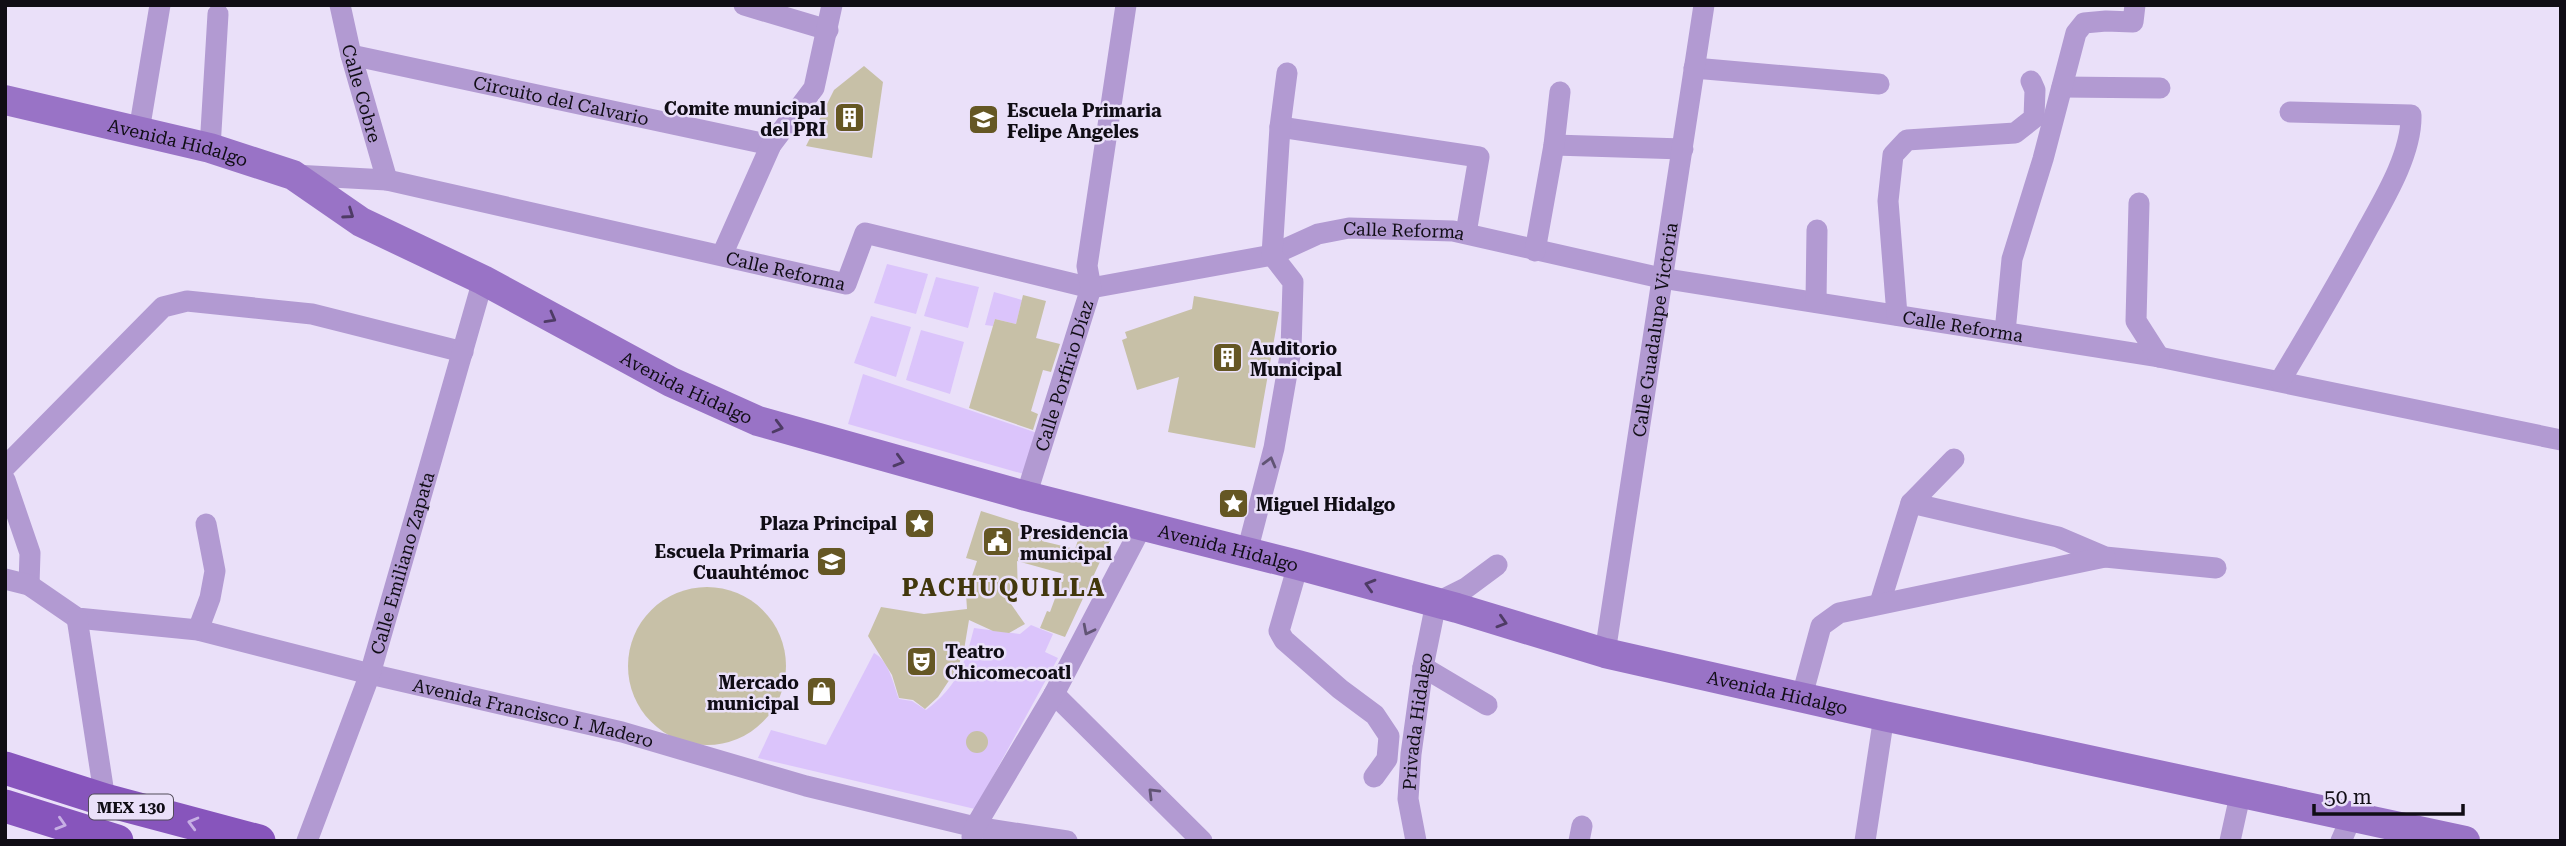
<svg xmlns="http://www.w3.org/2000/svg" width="2566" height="846" viewBox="0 0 2566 846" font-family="'Roboto Serif',serif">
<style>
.green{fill:#dbc4fb}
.building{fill:#c7c0a7}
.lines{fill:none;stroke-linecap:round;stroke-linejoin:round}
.street{stroke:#b29ad2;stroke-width:21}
.secondary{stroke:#9973c6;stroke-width:30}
.primary{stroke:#8755bc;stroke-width:33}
.oneway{stroke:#4e3b65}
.oneway2{stroke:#615474}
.oneway3{stroke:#c7afe4}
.labels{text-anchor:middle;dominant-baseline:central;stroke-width:5;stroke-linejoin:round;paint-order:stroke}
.shield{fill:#eae0f9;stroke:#514c59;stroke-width:2}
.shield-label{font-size:16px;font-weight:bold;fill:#100d15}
.street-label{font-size:18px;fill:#100d15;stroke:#eae0f9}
.poi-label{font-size:18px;font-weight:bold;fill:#100d15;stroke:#eae0f9;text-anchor:start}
.district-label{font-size:24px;font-weight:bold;letter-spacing:2px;fill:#42370d;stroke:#eae0f9}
</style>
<rect width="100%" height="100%" fill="#eae0f9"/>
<g class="green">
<path d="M887,264L928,274L916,314L874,303Z"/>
<path d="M936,277L979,287L968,328L924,316Z"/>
<path d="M994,292L1022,300L1016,324L995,319L993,326L985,325Z"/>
<path d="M871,316L911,327L896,377L854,363Z"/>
<path d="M921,330L964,342L950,394L906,380Z"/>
<path d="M863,374L1040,434L1027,475L848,424Z"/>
<circle cx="707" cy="668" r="57"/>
<path d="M1031,625L1053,634L1045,652L1058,658L975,809L758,758L771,730L826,745L874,653C889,661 893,683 899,699L912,701L926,710C957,687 965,664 974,628L1020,634Z"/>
</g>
<g class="building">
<path d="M864,66L883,82L872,158L806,146L834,90Z"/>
<path d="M1023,295L1046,301L1036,338L1060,344L1051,372L1043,370L1031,411L1038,414L1033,430L969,408L995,319L1016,324Z"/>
<path d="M1194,296L1279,312L1255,448L1168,432L1179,377L1137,390L1122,340L1127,338L1125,332L1192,309Z"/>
<path d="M981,511L1028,526L1046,529L1042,541L1075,549L1082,528L1112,536L1065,637L1040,628L1047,611L1050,612L1064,574L1017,561L1018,596L1011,604L1025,624L1009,633L993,631L969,620L964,650L958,667L938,697L925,709L913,700L899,698L892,675L868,636L881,607L924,614L967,609L966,594L977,561L966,558Z"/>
<circle cx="707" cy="666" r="79"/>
<circle cx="977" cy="742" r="11"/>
</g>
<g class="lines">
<g class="street">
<path id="s1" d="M340,5L351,55L387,180"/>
<path d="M744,5L828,30"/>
<path id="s2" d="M351,55L771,145"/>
<path d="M1694,68L1879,84"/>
<path d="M2062,87L2160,88"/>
<path d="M1280,127L1479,157L1466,233"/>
<path d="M139,131L160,5"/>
<path d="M1554,145L1683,149"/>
<path d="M210,148L218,14"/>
<path id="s3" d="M294,175L387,180L846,284L865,233L1091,288L1272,255L1318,234L1349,228L1453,231L1661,278L2159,357L2561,440"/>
<path d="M2139,203L2136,321L2159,357"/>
<path d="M1535,251L1554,145L1560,92"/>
<path d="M722,255L771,145L814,88L832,5"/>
<path d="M1816,302L1817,230"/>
<path d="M1897,315L1888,201L1893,155L1907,140L2015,133L2034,118L2035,90L2031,81"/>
<path d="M2005,332L2012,259L2043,159L2076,33L2084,23L2106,21L2133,22L2135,5"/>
<path d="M2280,381C2310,331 2340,280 2368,228C2386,196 2412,152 2411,115L2290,112"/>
<path d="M5,467L163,307L187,301L312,314L463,352"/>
<path d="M5,480L30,553L29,585"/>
<path id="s4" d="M1026,496L1091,288L1087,266L1126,5"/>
<path d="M1911,503L2058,537L2105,557L2216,568"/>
<path d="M1247,552L1274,448L1291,350L1293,282L1272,255L1280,127L1287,73"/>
<path d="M1298,565L1279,631L1284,640L1340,689L1375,715L1389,736L1387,759L1374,777"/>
<path id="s5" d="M5,579L29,585L77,618L198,630L370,674L622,732L806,786L975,827L1067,841"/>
<path d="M1880,603L1911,503L1954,459"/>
<path d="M77,618L105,800"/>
<path d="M198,630L210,598L215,571L206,524"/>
<path id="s6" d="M1605,653L1704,5"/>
<path d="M1423,667L1487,705"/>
<path d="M1054,694L1202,841"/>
<path d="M1802,696L1821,626L1839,613L2105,557"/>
<path d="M972,837L975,827L1054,694L1142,526"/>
<path id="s7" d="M307,841L370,674L483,280"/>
<path id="s8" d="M1416,841L1408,799L1411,754L1423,667L1436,603L1466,588L1497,565"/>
<path d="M1579,841L1582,826"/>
<path d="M1865,841L1884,716"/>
<path d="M2230,841L2241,791"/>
<path d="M2341,841L2352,816"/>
</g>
<path class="secondary" id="s9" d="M5,100L210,148L293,175L361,222L483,280L671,382L758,421L1026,496L1298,565L1457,608L1605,653L1884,716L2465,841"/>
<g class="primary">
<path d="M5,768L105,800L259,841"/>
<path d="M5,806L117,841"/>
</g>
</g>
<defs><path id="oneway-chevron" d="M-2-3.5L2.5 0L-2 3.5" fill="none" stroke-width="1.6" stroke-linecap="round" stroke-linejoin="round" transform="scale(1.75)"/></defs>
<g class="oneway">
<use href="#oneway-chevron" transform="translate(349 214) rotate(35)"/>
<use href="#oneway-chevron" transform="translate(551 318) rotate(29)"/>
<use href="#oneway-chevron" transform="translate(778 427) rotate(15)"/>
<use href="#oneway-chevron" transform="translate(899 461) rotate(16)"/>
<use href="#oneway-chevron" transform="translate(1370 585) rotate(-164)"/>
<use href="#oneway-chevron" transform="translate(1502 622) rotate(17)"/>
</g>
<g class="oneway2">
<use href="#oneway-chevron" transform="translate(1270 462) rotate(-75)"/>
<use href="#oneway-chevron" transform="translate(1088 630) rotate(117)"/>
<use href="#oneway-chevron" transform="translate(1153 793) rotate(-135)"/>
</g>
<g class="oneway3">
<use href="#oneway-chevron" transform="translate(193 823) rotate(-165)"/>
<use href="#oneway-chevron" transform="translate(61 824) rotate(17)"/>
</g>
<defs>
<symbol id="building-square" viewBox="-11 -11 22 22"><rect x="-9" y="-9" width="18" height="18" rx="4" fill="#655724" stroke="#eae0f9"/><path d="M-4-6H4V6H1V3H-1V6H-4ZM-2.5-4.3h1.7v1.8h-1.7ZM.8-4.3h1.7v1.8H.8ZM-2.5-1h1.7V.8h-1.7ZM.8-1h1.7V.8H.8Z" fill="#fff"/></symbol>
<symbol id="school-square" viewBox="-11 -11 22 22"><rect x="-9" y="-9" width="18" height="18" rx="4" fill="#655724" stroke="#eae0f9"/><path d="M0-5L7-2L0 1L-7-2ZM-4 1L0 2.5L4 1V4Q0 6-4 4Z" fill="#fff"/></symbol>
<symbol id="sight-square" viewBox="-11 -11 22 22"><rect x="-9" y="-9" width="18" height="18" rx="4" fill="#655724" stroke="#eae0f9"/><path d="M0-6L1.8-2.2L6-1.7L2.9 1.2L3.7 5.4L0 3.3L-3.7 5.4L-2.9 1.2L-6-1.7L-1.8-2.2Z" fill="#fff"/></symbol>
<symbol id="civic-square" viewBox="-11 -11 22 22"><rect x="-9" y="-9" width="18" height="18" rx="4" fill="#655724" stroke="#eae0f9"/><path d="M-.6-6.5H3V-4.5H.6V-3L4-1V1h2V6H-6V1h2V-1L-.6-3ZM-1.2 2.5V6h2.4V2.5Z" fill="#fff"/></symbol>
<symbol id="theatre-square" viewBox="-11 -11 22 22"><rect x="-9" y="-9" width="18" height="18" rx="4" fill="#655724" stroke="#eae0f9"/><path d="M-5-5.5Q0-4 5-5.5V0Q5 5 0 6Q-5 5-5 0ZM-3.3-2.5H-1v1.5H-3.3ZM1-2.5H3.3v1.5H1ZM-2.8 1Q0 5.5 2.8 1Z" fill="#fff"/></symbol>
<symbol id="shop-square" viewBox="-11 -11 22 22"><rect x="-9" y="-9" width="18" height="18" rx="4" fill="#655724" stroke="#eae0f9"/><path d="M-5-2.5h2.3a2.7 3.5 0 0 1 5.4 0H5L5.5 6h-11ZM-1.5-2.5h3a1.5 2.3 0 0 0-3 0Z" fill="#fff"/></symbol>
</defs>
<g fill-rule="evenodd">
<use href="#building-square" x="832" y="100" width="35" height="35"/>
<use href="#school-square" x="966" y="102" width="35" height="35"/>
<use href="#building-square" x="1210" y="340" width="35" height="35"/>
<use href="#sight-square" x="1216" y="486" width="35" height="35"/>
<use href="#sight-square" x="902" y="506" width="35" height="35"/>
<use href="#civic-square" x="980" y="524" width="35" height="35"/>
<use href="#school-square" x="814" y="544" width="35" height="35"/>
<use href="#theatre-square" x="904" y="644" width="35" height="35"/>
<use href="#shop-square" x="804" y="674" width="35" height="35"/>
</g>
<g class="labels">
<rect class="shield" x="89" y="794.5" width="84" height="25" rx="5"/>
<g class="shield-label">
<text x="131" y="807">MEX 130</text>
</g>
<g class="street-label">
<text stroke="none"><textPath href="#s1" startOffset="91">Calle Cobre</textPath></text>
<text stroke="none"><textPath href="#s2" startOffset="215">Circuito del Calvario</textPath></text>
<text stroke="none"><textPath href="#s9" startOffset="178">Avenida Hidalgo</textPath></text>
<text stroke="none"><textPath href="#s3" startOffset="1172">Calle Reforma</textPath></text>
<text stroke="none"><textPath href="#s3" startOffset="502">Calle Reforma</textPath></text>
<text stroke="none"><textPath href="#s3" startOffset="1740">Calle Reforma</textPath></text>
<text stroke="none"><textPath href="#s6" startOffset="327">Calle Guadalupe Victoria</textPath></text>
<text stroke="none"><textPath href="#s4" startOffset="126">Calle Porfirio Díaz</textPath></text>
<text stroke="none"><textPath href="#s9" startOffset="746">Avenida Hidalgo</textPath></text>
<text stroke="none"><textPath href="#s9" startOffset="1312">Avenida Hidalgo</textPath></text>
<text stroke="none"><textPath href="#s7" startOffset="294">Calle Emiliano Zapata</textPath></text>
<text stroke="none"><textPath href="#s9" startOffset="1880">Avenida Hidalgo</textPath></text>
<text stroke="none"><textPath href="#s5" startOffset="550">Avenida Francisco I. Madero</textPath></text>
<text stroke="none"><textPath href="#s8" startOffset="121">Privada Hidalgo</textPath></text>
</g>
<g class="poi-label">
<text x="826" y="108" text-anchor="end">Comite municipal<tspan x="826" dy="21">del PRI</tspan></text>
<text x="1007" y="110">Escuela Primaria<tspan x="1007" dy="21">Felipe Angeles</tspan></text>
<text x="1250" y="348">Auditorio<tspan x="1250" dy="21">Municipal</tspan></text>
<text x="1256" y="504">Miguel Hidalgo</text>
<text x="897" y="523" text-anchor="end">Plaza Principal</text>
<text x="1020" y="532">Presidencia<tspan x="1020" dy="21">municipal</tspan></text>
<text x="809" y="551" text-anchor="end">Escuela Primaria<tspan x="809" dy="21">Cuauhtémoc</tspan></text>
<text x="945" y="651">Teatro<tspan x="945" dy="21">Chicomecoatl</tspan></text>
<text x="799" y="682" text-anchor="end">Mercado<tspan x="799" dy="21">municipal</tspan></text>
</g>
<g class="district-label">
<text x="1004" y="588">PACHUQUILLA</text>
</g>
</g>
<rect width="2566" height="846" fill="none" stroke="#100d15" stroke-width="14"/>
<path d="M2314 804v10h149v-10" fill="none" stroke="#100d15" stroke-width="3.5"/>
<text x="2324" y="804" font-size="21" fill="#100d15" stroke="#eae0f9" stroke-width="5" paint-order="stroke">50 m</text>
</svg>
